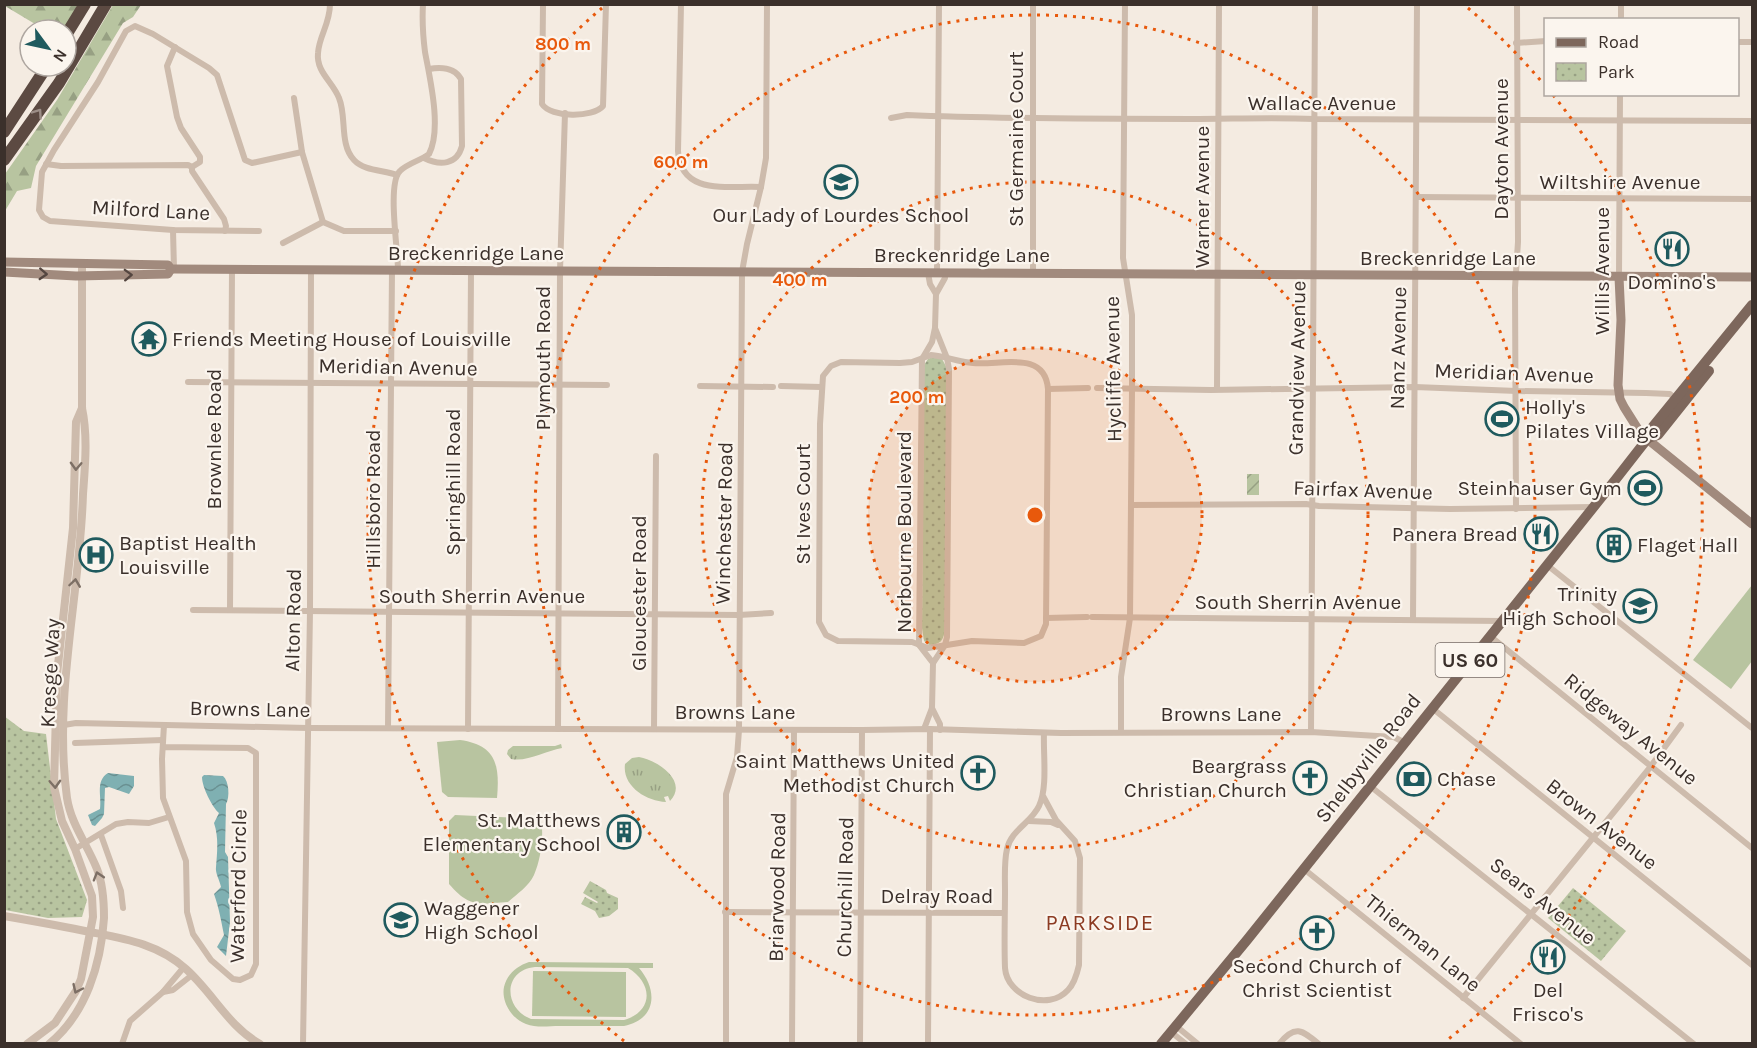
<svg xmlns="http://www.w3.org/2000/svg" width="1757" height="1048" viewBox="0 0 1757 1048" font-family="Karla,sans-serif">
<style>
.grass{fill:url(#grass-tufts)}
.forest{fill:url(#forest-firs)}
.park{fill:url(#park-dots)}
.garden{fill:url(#garden-furrows)}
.pitch{fill:#b8c4a0;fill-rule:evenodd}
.water{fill:url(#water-waves)}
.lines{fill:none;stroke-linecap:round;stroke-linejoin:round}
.minor{stroke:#cdbbac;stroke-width:6}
.tertiary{stroke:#cdbbac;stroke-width:8}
.secondary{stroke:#a18a7d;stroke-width:9}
.primary{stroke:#7d675c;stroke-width:10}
.motorway{stroke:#5c4a42;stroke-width:12}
.oneway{stroke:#9c8e87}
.oneway2{stroke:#544640}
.oneway3{stroke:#7d6f65}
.ring{fill:none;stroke:#e8590c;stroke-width:3;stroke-dasharray:3 6}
.labels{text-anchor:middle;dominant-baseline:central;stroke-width:4.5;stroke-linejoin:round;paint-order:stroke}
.shield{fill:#fbf5ee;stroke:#756b66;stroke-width:1.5}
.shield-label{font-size:20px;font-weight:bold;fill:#3b302b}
.street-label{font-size:21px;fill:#3b302b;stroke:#fbf5ee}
.poi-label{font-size:21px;fill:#3b302b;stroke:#fbf5ee;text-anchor:start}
.neighbourhood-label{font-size:22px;letter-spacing:1.5px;fill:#8c3b22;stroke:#fbf5ee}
.centre{fill:#e8590c;stroke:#fbf5ee;stroke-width:3}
.ring-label{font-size:18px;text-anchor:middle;font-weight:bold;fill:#e8590c;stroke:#fbf5ee;stroke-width:4.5;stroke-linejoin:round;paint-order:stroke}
</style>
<defs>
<pattern id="grass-tufts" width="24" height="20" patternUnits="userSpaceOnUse" patternTransform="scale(1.5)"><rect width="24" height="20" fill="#b8c4a0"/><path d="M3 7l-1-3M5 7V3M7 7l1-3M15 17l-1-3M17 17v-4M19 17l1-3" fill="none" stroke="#97a083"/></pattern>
<pattern id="forest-firs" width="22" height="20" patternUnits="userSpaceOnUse" patternTransform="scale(1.5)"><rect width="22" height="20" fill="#b8c4a0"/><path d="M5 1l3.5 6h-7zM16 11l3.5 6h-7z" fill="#97a083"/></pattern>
<pattern id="park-dots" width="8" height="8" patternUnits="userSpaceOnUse" patternTransform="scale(1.5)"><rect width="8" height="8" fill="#b8c4a0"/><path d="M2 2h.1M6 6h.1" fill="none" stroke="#97a083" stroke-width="1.8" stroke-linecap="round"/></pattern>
<pattern id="garden-furrows" width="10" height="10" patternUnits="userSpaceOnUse" patternTransform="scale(1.5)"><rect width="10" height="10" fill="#b8c4a0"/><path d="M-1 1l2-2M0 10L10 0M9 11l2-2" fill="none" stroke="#97a083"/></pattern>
<pattern id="water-waves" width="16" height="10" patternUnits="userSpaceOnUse" patternTransform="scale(1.5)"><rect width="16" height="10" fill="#7fb0b2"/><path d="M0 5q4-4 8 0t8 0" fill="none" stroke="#699091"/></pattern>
</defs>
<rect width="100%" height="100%" fill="#f4ebe1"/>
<g class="grass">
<path d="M561,744L562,748C545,751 528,762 511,759L507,754L508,750L513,746H555Z"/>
<path d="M639,757C657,760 689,781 670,801L668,796L664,797L666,802C646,801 622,786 625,764L632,758Z"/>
</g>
<g class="forest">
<path d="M5,4L79,5L65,30H45L5,6Z"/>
<path d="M113,5H141L133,17L123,23L36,166L31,188L17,191L5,211V174L57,100Z"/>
</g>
<g class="park">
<path d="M932,357L942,359L947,368L945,630C943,642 940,644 929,645L924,641L922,628L924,365L928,359Z"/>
<path d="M4,716L24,731L46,734L56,819L87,900L82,917L48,918L5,910Z"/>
<path d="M590,881L606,890L607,893L618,898V909L609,916L599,918L595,911L581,904L585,897L597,903L598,902L583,893Z"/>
<path d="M1573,888L1626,931L1601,961L1548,918Z"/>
</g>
<rect class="garden" x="1247" y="474" width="12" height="21"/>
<g class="pitch">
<path d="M1752,585V661L1731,689L1693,660Z"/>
<path d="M460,740C496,745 500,765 497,798L448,797L442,792L437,742Z"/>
<path d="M455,815L541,819C544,836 541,859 534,875C529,886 517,894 508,902C478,904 470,908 449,884V821Z"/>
<path d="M529,962L653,963V968H639C658,990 657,1019 624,1026C603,1026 581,1026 559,1026C549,1026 536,1028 526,1024C512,1019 501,1002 504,987C507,974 517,966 529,962ZM535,967L628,968C653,983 654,1011 624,1020L531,1019C503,1008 503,970 535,967Z"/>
<path d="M533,971L626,972V1017L532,1016Z"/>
</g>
<g class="water">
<path d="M108,773L134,776V786L129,794L109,787L105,788L104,814L102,818L95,826L92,825L88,815L100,809C102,796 95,781 108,773Z"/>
<path d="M204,775L223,776C229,781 230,797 226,804L225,852L228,857L230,922L226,956L217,947L224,935C221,920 219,908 214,894L221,887C220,881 215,873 216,867C217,853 219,838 214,823L219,813C212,807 202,787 202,777Z"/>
</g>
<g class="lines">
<g class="minor">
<path d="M330,4C330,24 319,36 318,53C316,72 333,82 339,98C347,117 339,144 354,160C364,171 384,170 397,175"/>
<path d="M543,4L542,104C551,118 593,118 603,106L606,4"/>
<path d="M681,4L678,151C681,197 730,185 761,187"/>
<path d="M1621,4V20"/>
<path d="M1738,42H1752"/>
<path d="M1516,43L1546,41"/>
<path d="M175,47L167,66L177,117L181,128L200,157V162L192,167V171L224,219L226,226L225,231"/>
<path d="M294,98L302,152L323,222"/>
<path d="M891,118L907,115C1001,119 1096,119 1191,119C1232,119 1273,117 1314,119L1752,121"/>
<path d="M424,158C440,166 457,165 462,146L461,79C454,67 441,67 429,69"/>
<path d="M46,164L61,166L188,165L192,167"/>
<path d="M1416,197L1752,199"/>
<path d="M173,230L174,269"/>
<path d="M259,231L173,230L50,221L43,217L39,210L42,172L54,150L98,82L126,31L135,26L153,34L209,68L217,75L245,160L252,163L302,152"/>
<path d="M283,243L323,222L344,231H396"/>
<path d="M398,270C398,250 387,183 400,171C408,163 420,161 429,154C442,129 430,79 425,52C423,36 422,20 423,4"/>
<path d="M928,273L930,284L936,294"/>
<path d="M937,273L939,4"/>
<path d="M1033,274V4"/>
<path d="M1619,277L1620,94"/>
<path d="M931,355C945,356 958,362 973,363C999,366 1045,349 1048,389L1046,624L1041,636L1024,643L972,641L928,648L912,642L838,641L826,635L819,622L820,424L823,376L831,366L841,362L900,363L912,362Z"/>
<path d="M188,382L607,385"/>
<path d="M700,386L773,387"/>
<path d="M781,386L821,387"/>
<path d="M1097,388L1211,390L1415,387L1517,391L1646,393L1670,394L1676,399"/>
<path d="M1048,389L1088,388"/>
<path d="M1217,389L1219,4"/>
<path d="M1131,505L1306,504L1319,506L1450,509L1594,507"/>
<path d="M1516,509L1515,288L1518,242L1517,4"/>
<path d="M1547,565L1752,728"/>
<path d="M193,610L739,615L771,613"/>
<path d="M230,610L232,269"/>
<path d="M1092,617L1502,621"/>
<path d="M1046,618L1087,617"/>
<path d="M1413,620L1417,4"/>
<path d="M1490,636L1752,848"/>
<path d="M933,663L919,645L922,359L932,342L935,328L936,294L945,278V273"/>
<path d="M932,708L940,724V730"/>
<path d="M1432,708L1752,965"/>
<path d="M64,725L76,723L308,728L862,730L930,729L1061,733L1311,732L1394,737L1405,743"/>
<path d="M388,728L392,270"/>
<path d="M468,729L471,271"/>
<path d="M558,729L560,271L565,113"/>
<path d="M654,729L656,456"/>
<path d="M924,729L932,708L933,663L945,645L947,637L949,369L947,358L935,328"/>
<path d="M1121,732V677L1130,618L1132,390V315L1123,258L1125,4"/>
<path d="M1311,732L1315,4"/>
<path d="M75,743L163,740"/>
<path d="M163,747L248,748L256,753V964L251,975L240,980L233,979L211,960L193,934L187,912L186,861L163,798L162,759L164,725"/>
<path d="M1370,786L1694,1044"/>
<path d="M1043,796L1056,820L1075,841L1080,858L1079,965C1077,974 1074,984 1068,990C1048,1012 1007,996 1005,968C1004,942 1005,916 1005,890C1005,876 1004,862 1007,849C1011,830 1031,823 1039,806C1048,787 1043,754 1044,733"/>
<path d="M1029,821L1051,822L1058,825"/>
<path d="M101,835L121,891L123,908"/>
<path d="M75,849L116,824L128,822L149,823L169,817"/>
<path d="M1304,869L1521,1044"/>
<path d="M725,912L1004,913"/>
<path d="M184,967L163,992L173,990L192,975"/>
<path d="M1463,998L1648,770L1681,725"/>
<path d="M1176,1026L1198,1044"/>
<path d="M1171,1032L1186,1044"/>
<path d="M122,1044L130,1021L163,992"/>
<path d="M303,1044L310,611L311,269"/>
<path d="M726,1044V794L737,757L739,730L742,272L747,244L761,187L766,158L767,4"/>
<path d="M792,1044L794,730"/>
<path d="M860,1044L862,730"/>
<path d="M928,1044L930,729"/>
<path d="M1279,1044C1295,1024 1302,1030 1319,1044"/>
</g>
<g class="tertiary">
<path d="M4,916C33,921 62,926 90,932C126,939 158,944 186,969C213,993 228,1026 260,1044"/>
<path d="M27,1044L55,1023L76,991L81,979L93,917L92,896L75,849L62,821L54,787L57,674L73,528L76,422L82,408"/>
<path d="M49,1044C86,1014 101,964 104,918C104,902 103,884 97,869C87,844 71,824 67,798C53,695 80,596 83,494C85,466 88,436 82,408V264"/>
</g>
<g class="secondary">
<path d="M4,262L168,265L171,269H174L1752,277"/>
<path d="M4,272L76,276L168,274L171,269"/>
<path d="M1619,277L1621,320L1618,385L1620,399L1624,407L1641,434L1752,524"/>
</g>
<g class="primary">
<path d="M1648,438L1658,435L1709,371"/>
<path d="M1161,1044L1247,940L1616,479L1648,438L1651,429L1752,305"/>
</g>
<g class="motorway">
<path d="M66,35L85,4"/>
<path d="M4,132L47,66"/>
<path d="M4,160L59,83L106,4"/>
</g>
</g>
<defs><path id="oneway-chevron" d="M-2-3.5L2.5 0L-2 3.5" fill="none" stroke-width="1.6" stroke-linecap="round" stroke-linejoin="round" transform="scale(1.5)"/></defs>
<use class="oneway" href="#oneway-chevron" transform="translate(38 113) rotate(-55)"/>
<g class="oneway2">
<use href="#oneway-chevron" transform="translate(43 274) rotate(3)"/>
<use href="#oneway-chevron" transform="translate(128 275) rotate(-2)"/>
</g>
<g class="oneway3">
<use href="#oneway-chevron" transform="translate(76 466) rotate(92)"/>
<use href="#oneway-chevron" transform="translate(75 583) rotate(-82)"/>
<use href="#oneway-chevron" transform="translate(55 784) rotate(87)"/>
<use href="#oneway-chevron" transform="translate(98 876) rotate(-107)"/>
<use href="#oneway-chevron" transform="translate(77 989) rotate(115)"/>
</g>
<circle cx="1035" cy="515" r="167" fill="#e8590c" fill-opacity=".12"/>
<g class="ring">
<circle cx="1035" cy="515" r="167"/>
<circle cx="1035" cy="515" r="333"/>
<circle cx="1035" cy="515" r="500"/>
<path d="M624 1041A667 667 0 0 1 602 8M1468 8A667 667 0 0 1 1542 82M1553 95A667 667 0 0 1 1446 1041"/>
</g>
<defs>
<symbol id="school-ring" viewBox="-11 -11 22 22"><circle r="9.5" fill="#fbf5ee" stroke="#1f5a5e" stroke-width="1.5"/><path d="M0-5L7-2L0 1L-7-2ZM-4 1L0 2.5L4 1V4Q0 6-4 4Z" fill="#1f5a5e"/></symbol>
<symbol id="restaurant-ring" viewBox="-11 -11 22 22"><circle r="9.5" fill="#fbf5ee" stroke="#1f5a5e" stroke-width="1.5"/><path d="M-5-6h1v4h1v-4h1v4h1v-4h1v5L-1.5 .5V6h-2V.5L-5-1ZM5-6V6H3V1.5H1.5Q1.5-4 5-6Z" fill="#1f5a5e"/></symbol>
<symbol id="temple-ring" viewBox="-11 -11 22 22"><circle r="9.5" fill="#fbf5ee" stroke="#1f5a5e" stroke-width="1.5"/><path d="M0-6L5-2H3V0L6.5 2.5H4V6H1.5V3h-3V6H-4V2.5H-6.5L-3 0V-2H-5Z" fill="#1f5a5e"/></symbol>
<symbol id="stadium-ring" viewBox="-11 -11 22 22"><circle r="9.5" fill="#fbf5ee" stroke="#1f5a5e" stroke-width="1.5"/><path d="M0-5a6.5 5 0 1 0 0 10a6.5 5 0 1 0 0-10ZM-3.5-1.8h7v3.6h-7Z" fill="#1f5a5e"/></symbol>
<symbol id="building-ring" viewBox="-11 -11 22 22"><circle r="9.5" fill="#fbf5ee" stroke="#1f5a5e" stroke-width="1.5"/><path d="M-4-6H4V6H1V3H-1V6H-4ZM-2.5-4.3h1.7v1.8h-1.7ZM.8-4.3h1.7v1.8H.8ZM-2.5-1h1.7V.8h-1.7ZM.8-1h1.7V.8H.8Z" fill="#1f5a5e"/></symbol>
<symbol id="hospital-ring" viewBox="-11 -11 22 22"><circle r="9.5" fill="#fbf5ee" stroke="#1f5a5e" stroke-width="1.5"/><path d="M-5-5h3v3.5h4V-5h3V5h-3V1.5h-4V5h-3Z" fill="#1f5a5e"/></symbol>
<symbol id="church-ring" viewBox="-11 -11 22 22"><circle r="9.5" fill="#fbf5ee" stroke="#1f5a5e" stroke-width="1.5"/><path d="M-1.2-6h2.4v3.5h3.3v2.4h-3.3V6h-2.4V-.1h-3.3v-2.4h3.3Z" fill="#1f5a5e"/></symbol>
<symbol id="bank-ring" viewBox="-11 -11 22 22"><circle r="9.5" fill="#fbf5ee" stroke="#1f5a5e" stroke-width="1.5"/><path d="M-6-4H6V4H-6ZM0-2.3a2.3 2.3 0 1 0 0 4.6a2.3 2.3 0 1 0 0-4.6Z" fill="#1f5a5e"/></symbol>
</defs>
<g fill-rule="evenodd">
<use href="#school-ring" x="822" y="163" width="38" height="38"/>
<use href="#restaurant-ring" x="1653" y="230" width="38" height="38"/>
<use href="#temple-ring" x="130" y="320" width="38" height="38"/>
<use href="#stadium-ring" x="1483" y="400" width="38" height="38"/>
<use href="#stadium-ring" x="1626" y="469" width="38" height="38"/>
<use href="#restaurant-ring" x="1522" y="515" width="38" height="38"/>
<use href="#building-ring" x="1595" y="526" width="38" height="38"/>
<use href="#hospital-ring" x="77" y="536" width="38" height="38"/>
<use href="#school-ring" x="1621" y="587" width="38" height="38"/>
<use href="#church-ring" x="959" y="754" width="38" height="38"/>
<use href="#church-ring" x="1291" y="759" width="38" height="38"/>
<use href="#bank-ring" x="1395" y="760" width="38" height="38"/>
<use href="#building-ring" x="605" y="813" width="38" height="38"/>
<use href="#school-ring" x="382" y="901" width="38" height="38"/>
<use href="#church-ring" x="1298" y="914" width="38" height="38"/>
<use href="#restaurant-ring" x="1529" y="938" width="38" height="38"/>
</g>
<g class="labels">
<rect class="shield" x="1435.5" y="643" width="69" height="34" rx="4.5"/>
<g class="shield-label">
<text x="1470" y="660">US 60</text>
</g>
<g class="street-label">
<text x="1322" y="103">Wallace Avenue</text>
<text transform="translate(1016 139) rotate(-90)">St Germaine Court</text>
<text transform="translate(1501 149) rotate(-90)">Dayton Avenue</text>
<text x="1620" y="182">Wiltshire Avenue</text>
<text transform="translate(1202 197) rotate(-90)">Warner Avenue</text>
<text transform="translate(151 210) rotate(3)">Milford Lane</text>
<text x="476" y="253">Breckenridge Lane</text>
<text x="962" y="255">Breckenridge Lane</text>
<text x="1448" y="258">Breckenridge Lane</text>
<text transform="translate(1602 271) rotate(-90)">Willis Avenue</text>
<text transform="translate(1398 348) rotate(-89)">Nanz Avenue</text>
<text transform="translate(543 358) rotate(-90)">Plymouth Road</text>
<text transform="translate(398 367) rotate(1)">Meridian Avenue</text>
<text transform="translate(1297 368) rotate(-89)">Grandview Avenue</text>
<text transform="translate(1113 369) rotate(-91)">Hycliffe Avenue</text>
<text transform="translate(1514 373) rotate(2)">Meridian Avenue</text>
<text transform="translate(214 439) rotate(-90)">Brownlee Road</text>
<text transform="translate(453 482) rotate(-90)">Springhill Road</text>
<text transform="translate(1363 490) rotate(2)">Fairfax Avenue</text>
<text transform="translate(373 499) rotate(-90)">Hillsboro Road</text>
<text transform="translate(803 504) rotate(-90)">St Ives Court</text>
<text transform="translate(724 523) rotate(-89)">Winchester Road</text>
<text transform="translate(904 532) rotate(-90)">Norbourne Boulevard</text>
<text transform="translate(639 593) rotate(-90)">Gloucester Road</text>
<text x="482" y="596">South Sherrin Avenue</text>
<text x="1298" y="602">South Sherrin Avenue</text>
<text transform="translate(293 620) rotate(-89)">Alton Road</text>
<text transform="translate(50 673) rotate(-87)">Kresge Way</text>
<text transform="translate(250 709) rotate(1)">Browns Lane</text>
<text x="735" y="712">Browns Lane</text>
<text x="1221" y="714">Browns Lane</text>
<text transform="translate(1631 729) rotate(39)">Ridgeway Avenue</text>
<text transform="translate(1368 758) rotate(-52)">Shelbyville Road</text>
<text transform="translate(1602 824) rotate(38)">Brown Avenue</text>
<text transform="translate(238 886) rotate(-89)">Waterford Circle</text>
<text transform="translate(777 887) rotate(-89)">Briarwood Road</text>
<text transform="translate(845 887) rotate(-89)">Churchill Road</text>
<text x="937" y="896">Delray Road</text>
<text transform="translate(1543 901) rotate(38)">Sears Avenue</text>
<text transform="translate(1423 943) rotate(39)">Thierman Lane</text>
</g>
<g class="poi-label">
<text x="841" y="215" text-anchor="middle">Our Lady of Lourdes School</text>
<text x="1672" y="282" text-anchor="middle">Domino's</text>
<text x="172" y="339">Friends Meeting House of Louisville</text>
<text x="1525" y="407">Holly's<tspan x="1525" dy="24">Pilates Village</tspan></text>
<text x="1622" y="488" text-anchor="end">Steinhauser Gym</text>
<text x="1518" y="534" text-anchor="end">Panera Bread</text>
<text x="119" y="543">Baptist Health<tspan x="119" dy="24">Louisville</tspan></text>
<text x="1637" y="545">Flaget Hall</text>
<text x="1617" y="594" text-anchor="end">Trinity<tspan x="1617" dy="24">High School</tspan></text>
<text x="955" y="761" text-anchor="end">Saint Matthews United<tspan x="955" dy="24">Methodist Church</tspan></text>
<text x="1287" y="766" text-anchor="end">Beargrass<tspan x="1287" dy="24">Christian Church</tspan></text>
<text x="1437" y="779">Chase</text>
<text x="601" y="820" text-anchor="end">St. Matthews<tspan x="601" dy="24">Elementary School</tspan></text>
<text x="424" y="908">Waggener<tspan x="424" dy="24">High School</tspan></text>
<text x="1317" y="966" text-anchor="middle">Second Church of<tspan x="1317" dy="24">Christ Scientist</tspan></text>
<text x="1548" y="990" text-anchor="middle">Del<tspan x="1548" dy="24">Frisco's</tspan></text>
</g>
<g class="neighbourhood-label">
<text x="1100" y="923">PARKSIDE</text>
</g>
</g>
<circle cx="1035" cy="515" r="9" class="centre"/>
<g class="ring-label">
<text x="563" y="50">800 m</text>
<text x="681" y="168">600 m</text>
<text x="800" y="286">400 m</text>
<text x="917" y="403">200 m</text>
</g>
<rect width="1757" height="1048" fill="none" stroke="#3b302b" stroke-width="12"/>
<rect x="1544" y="18" width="195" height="78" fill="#fbf5ee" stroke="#aea6a0" stroke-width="1.5"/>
<rect x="1556" y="38" width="30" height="9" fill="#7d675c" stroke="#aea6a0" stroke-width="1.5"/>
<text x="1598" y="48" font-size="18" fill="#3b302b">Road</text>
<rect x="1556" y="63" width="30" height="18" fill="url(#park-dots)" stroke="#aea6a0" stroke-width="1.5"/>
<text x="1598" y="78" font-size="18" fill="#3b302b">Park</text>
<g transform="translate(48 48) rotate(123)"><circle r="28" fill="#fbf5ee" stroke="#aea6a0" stroke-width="1.5"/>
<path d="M0-4.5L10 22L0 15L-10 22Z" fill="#1f5a5e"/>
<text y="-9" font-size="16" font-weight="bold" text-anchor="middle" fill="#3b302b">N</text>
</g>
</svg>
